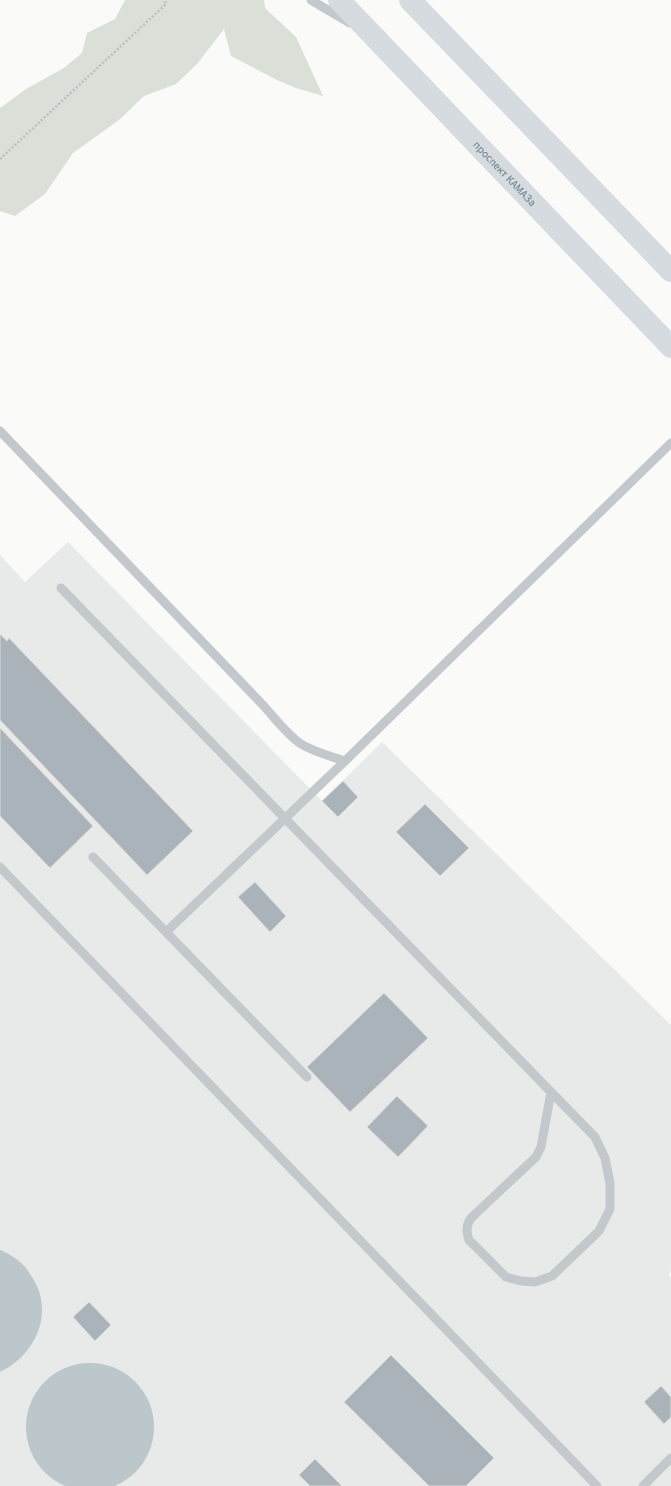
<svg xmlns="http://www.w3.org/2000/svg" width="671" height="1486" viewBox="0 0 671 1486" font-family="'Source Sans 3',sans-serif">
<style>
.built{fill:#e8e9e9}
.green{fill:#dadfd7}
.water{fill:#bbc7cb}
.building{fill:#aab3b9;stroke:#dcdcda}
.lines{fill:none;stroke-linecap:round;stroke-linejoin:round}
.path{stroke:#bbbfc2;stroke-width:2.5;stroke-dasharray:2 2;stroke-linecap:butt}
.service{stroke:#c3c8cc;stroke-width:9}
.primary{stroke:#d6dbdf;stroke-width:22}
.labels{text-anchor:middle;dominant-baseline:central;stroke-width:4;stroke-linejoin:round;paint-order:stroke}
.street-label{font-size:11px;fill:#657683;stroke:#fff}
</style>
<rect width="100%" height="100%" fill="#fafaf8"/>
<path class="built" d="M68,542L322,801L382,742L671,1025V1270L669,1275L671,1278V1486H0V555L25,582Z"/>
<path class="green" d="M125,0H264L265,8L296,37L323,96L296,88L277,80L231,56L224,29L197,64L176,84L144,96L119,120L73,153L45,194L15,216L0,211V108L26,89L64,68L82,53L87,33L115,19Z"/>
<g class="water">
<path d="M0,1250L3,1251C10,1255 18,1259 23,1265C27,1268 29,1273 32,1277C55,1312 36,1355 0,1372Z"/>
<circle cx="90" cy="1427" r="64"/>
</g>
<g class="building">
<path d="M0,634L7,641L9,638L193,831L147,875L0,720Z"/>
<path d="M0,728L93,826L50,868L0,816Z"/>
<path d="M343,781L358,797L338,817L322,801Z"/>
<path d="M425,804L469,848L440,876L396,832Z"/>
<path d="M255,882L286,916L270,932L238,897Z"/>
<path d="M384,993L428,1038L350,1112L307,1067Z"/>
<path d="M397,1096L428,1126L398,1157L367,1127Z"/>
<path d="M89,1302L111,1325L95,1341L73,1317Z"/>
<path d="M391,1355L494,1458L466,1486H429L344,1402Z"/>
<path d="M661,1386L671,1397V1417L664,1424L644,1402Z"/>
<path d="M315,1459L342,1486H310L299,1475Z"/>
</g>
<g class="lines">
<path class="path" d="M0,159L166,4L165,0"/>
<g class="service">
<path d="M311,0L350,23"/>
<path d="M0,431L262,704C274,717 286,734 301,744C314,752 330,756 345,761L671,443"/>
<path d="M61,588L551,1092L541,1147L536,1157L471,1218C466,1226 466,1231 469,1240L506,1277L521,1281L535,1282L552,1276L599,1231L610,1209V1183L605,1158L595,1137L551,1092"/>
<path d="M93,857L307,1077"/>
<path d="M0,867L597,1486"/>
<path d="M166,932L345,761"/>
<path d="M643,1486L671,1458"/>
</g>
<g class="primary">
<path id="s1" d="M339,0L671,347"/>
<path d="M410,0L671,271"/>
</g>
</g>
<g class="labels">
<g class="street-label">
<text stroke="none"><textPath href="#s1" startOffset="240">проспект КАМАЗа</textPath></text>
</g>
</g>
</svg>
